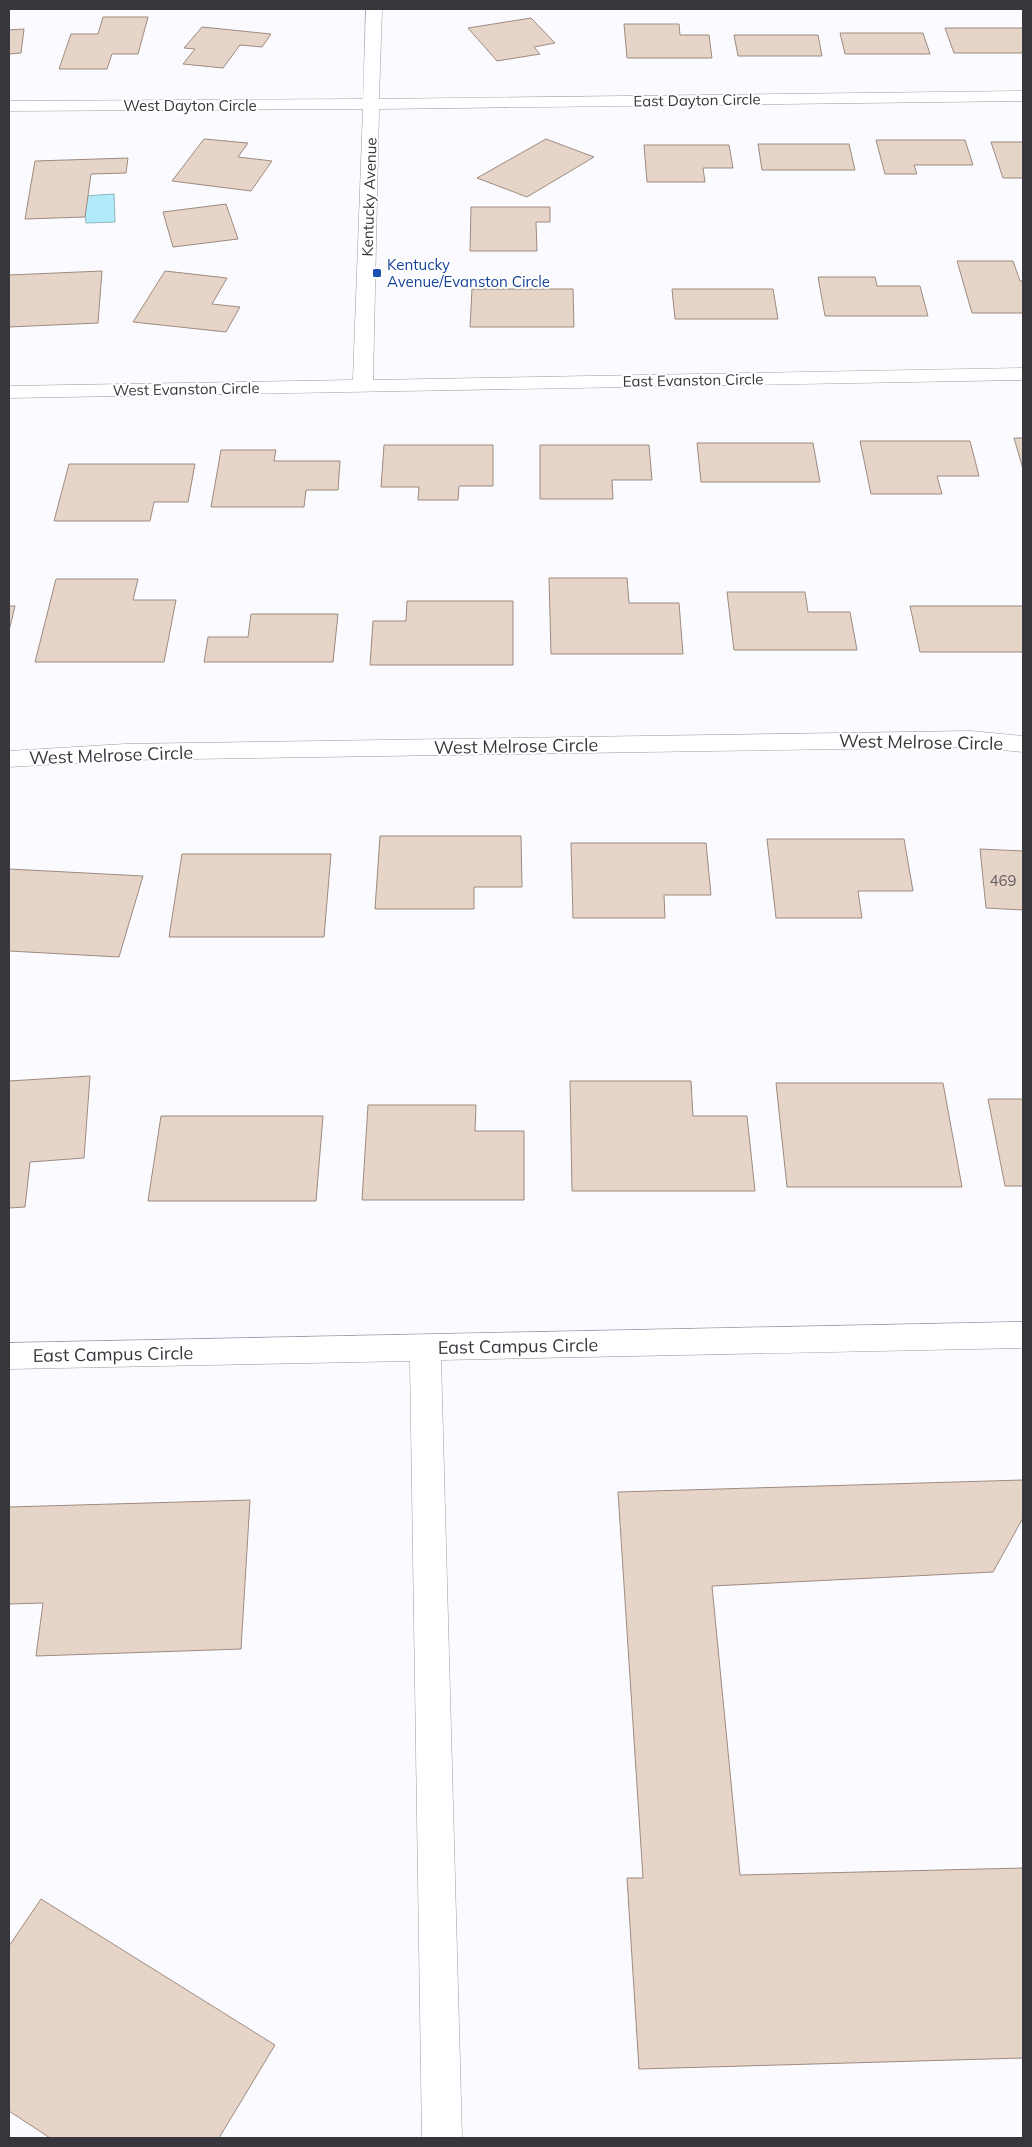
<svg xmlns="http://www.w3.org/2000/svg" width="1032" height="2147" viewBox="0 0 1032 2147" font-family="Mulish,sans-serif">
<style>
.water{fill:#b1ebfa;stroke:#8cb5c1}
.building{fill:#e7d4c8;stroke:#9d8b80}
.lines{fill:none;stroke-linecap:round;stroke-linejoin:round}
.street-casing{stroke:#9c98aa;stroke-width:1}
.street{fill:#fff;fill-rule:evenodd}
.transit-dot{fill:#1a4fb4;stroke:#fff;stroke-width:2}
.labels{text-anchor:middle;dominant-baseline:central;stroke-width:4;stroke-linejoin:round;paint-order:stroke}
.far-street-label{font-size:15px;fill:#37363d;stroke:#fff}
.far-transit-label{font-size:15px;fill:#164399;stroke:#fff;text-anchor:start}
.number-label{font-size:15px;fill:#635e60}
.street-label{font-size:18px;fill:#37363d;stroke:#fff}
</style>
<rect width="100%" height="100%" fill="#fbfbff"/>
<path class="water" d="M114,194L115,222L86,223L84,196Z"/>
<g class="building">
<path d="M103,17H148L138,54H112L107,69H59L71,34H98Z"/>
<path d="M531,18L555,43L534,47L540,54L497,61L468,28Z"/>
<path d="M624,24H679L680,35H709L712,58H627Z"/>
<path d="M202,27L271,34L262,47L240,45L223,68L183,64L195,49L184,48Z"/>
<path d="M945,28H1023V53H954Z"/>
<path d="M24,29L21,53L9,54V30Z"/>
<path d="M840,33H923L930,54H845Z"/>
<path d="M734,35H818L822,56H738Z"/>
<path d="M204,139L248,143L238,157L272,161L251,191L172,181Z"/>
<path d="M546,139L594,157L527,197L477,178Z"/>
<path d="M876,140H965L973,165H914L917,174H885Z"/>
<path d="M991,142H1023V178H1003Z"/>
<path d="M758,144H849L855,170H762Z"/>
<path d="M644,145H729L733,168H703L705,182H647Z"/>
<path d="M128,158L126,173L91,174L85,217L25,219L35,161Z"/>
<path d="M226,204L238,239L173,247L163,212Z"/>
<path d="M471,207H550V222H536L537,251H470Z"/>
<path d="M957,261H1013L1020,281H1023V313H972Z"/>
<path d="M102,271L98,323L9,327V275Z"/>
<path d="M165,271L227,278L212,304L240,307L226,332L133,322Z"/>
<path d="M818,277H875L877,286H920L928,316H825Z"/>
<path d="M472,289H573L574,327H470Z"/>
<path d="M672,289H773L778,319H675Z"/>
<path d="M1014,438H1023V469Z"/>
<path d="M860,441H970L979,476H937L942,494H871Z"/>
<path d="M697,443H813L820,482H701Z"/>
<path d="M384,445H493V486H459L458,500H418L419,487H381Z"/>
<path d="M540,445H649L652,480H612L613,499H540Z"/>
<path d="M221,450H276L274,461H340L338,490H306L304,507H211Z"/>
<path d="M69,464H195L188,502H154L150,521H54Z"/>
<path d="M549,578H627L629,603H679L683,654H551Z"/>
<path d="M56,579H138L133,600H176L164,662H35Z"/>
<path d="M727,592H805L808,612H850L857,650H734Z"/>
<path d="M407,601H513V665H370L373,621H406Z"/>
<path d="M9,606H15L9,631Z"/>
<path d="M910,606H1023V652H920Z"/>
<path d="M251,614H338L333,662H204L208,637H248Z"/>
<path d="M380,836H521L522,887H474V909H375Z"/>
<path d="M767,839H904L913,891H858L862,918H776Z"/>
<path d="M571,843H706L711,895H664L665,918H573Z"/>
<path d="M980,849L1023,851V910L986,908Z"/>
<path d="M182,854H331L324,937H169Z"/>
<path d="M9,869L143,876L119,957L9,951Z"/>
<path d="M90,1076L84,1158L30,1162L25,1207L9,1208V1081Z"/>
<path d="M570,1081H691L693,1116H747L755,1191H572Z"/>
<path d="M776,1083H943L962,1187H787Z"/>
<path d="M988,1099H1023V1186H1005Z"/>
<path d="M368,1105H476L475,1131H524V1200H362Z"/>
<path d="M161,1116H323L316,1201H148Z"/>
<path d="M1023,1480V1518L993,1572L712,1586L740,1875L1023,1868V2058L639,2069L627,1878H643L618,1492Z"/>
<path d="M250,1500L241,1649L36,1656L43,1603L9,1604V1507Z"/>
<path d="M41,1899L275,2045L219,2138H50L9,2111V1946Z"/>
</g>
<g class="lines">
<defs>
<g id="street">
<path d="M366,9H382L379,99L1023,91V101L379,109L373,380L1023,368V380L9,398V386L353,380L363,109L9,111V101L363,99Z"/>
<path d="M971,731L1023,736V752L971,747L125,760L9,767V751L125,744Z"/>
<path d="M1023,1322V1348L441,1360L462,2138H422L410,1361L9,1369V1343Z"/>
</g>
</defs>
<use href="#street" class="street-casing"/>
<use href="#street" class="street"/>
</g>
<rect class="transit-dot" x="372" y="268" width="10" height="10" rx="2.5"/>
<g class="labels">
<g class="far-street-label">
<text transform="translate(697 100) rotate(-1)">East Dayton Circle</text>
<text x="190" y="105">West Dayton Circle</text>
<text transform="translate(369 197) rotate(-88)">Kentucky Avenue</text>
<text transform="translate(693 380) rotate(-1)">East Evanston Circle</text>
<text transform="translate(186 389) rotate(-1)">West Evanston Circle</text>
</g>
<g class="far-transit-label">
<text x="387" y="264">Kentucky<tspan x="387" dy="17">Avenue/Evanston Circle</tspan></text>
</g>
<g class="number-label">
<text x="1003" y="880">469</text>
</g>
<g class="street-label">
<text transform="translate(921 742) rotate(1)">West Melrose Circle</text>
<text transform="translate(516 746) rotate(-1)">West Melrose Circle</text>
<text transform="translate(111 755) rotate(-2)">West Melrose Circle</text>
<text transform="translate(518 1346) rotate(-1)">East Campus Circle</text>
<text transform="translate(113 1354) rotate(-1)">East Campus Circle</text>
</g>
</g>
<rect width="1032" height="2147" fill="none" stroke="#37363d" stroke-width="20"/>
</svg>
